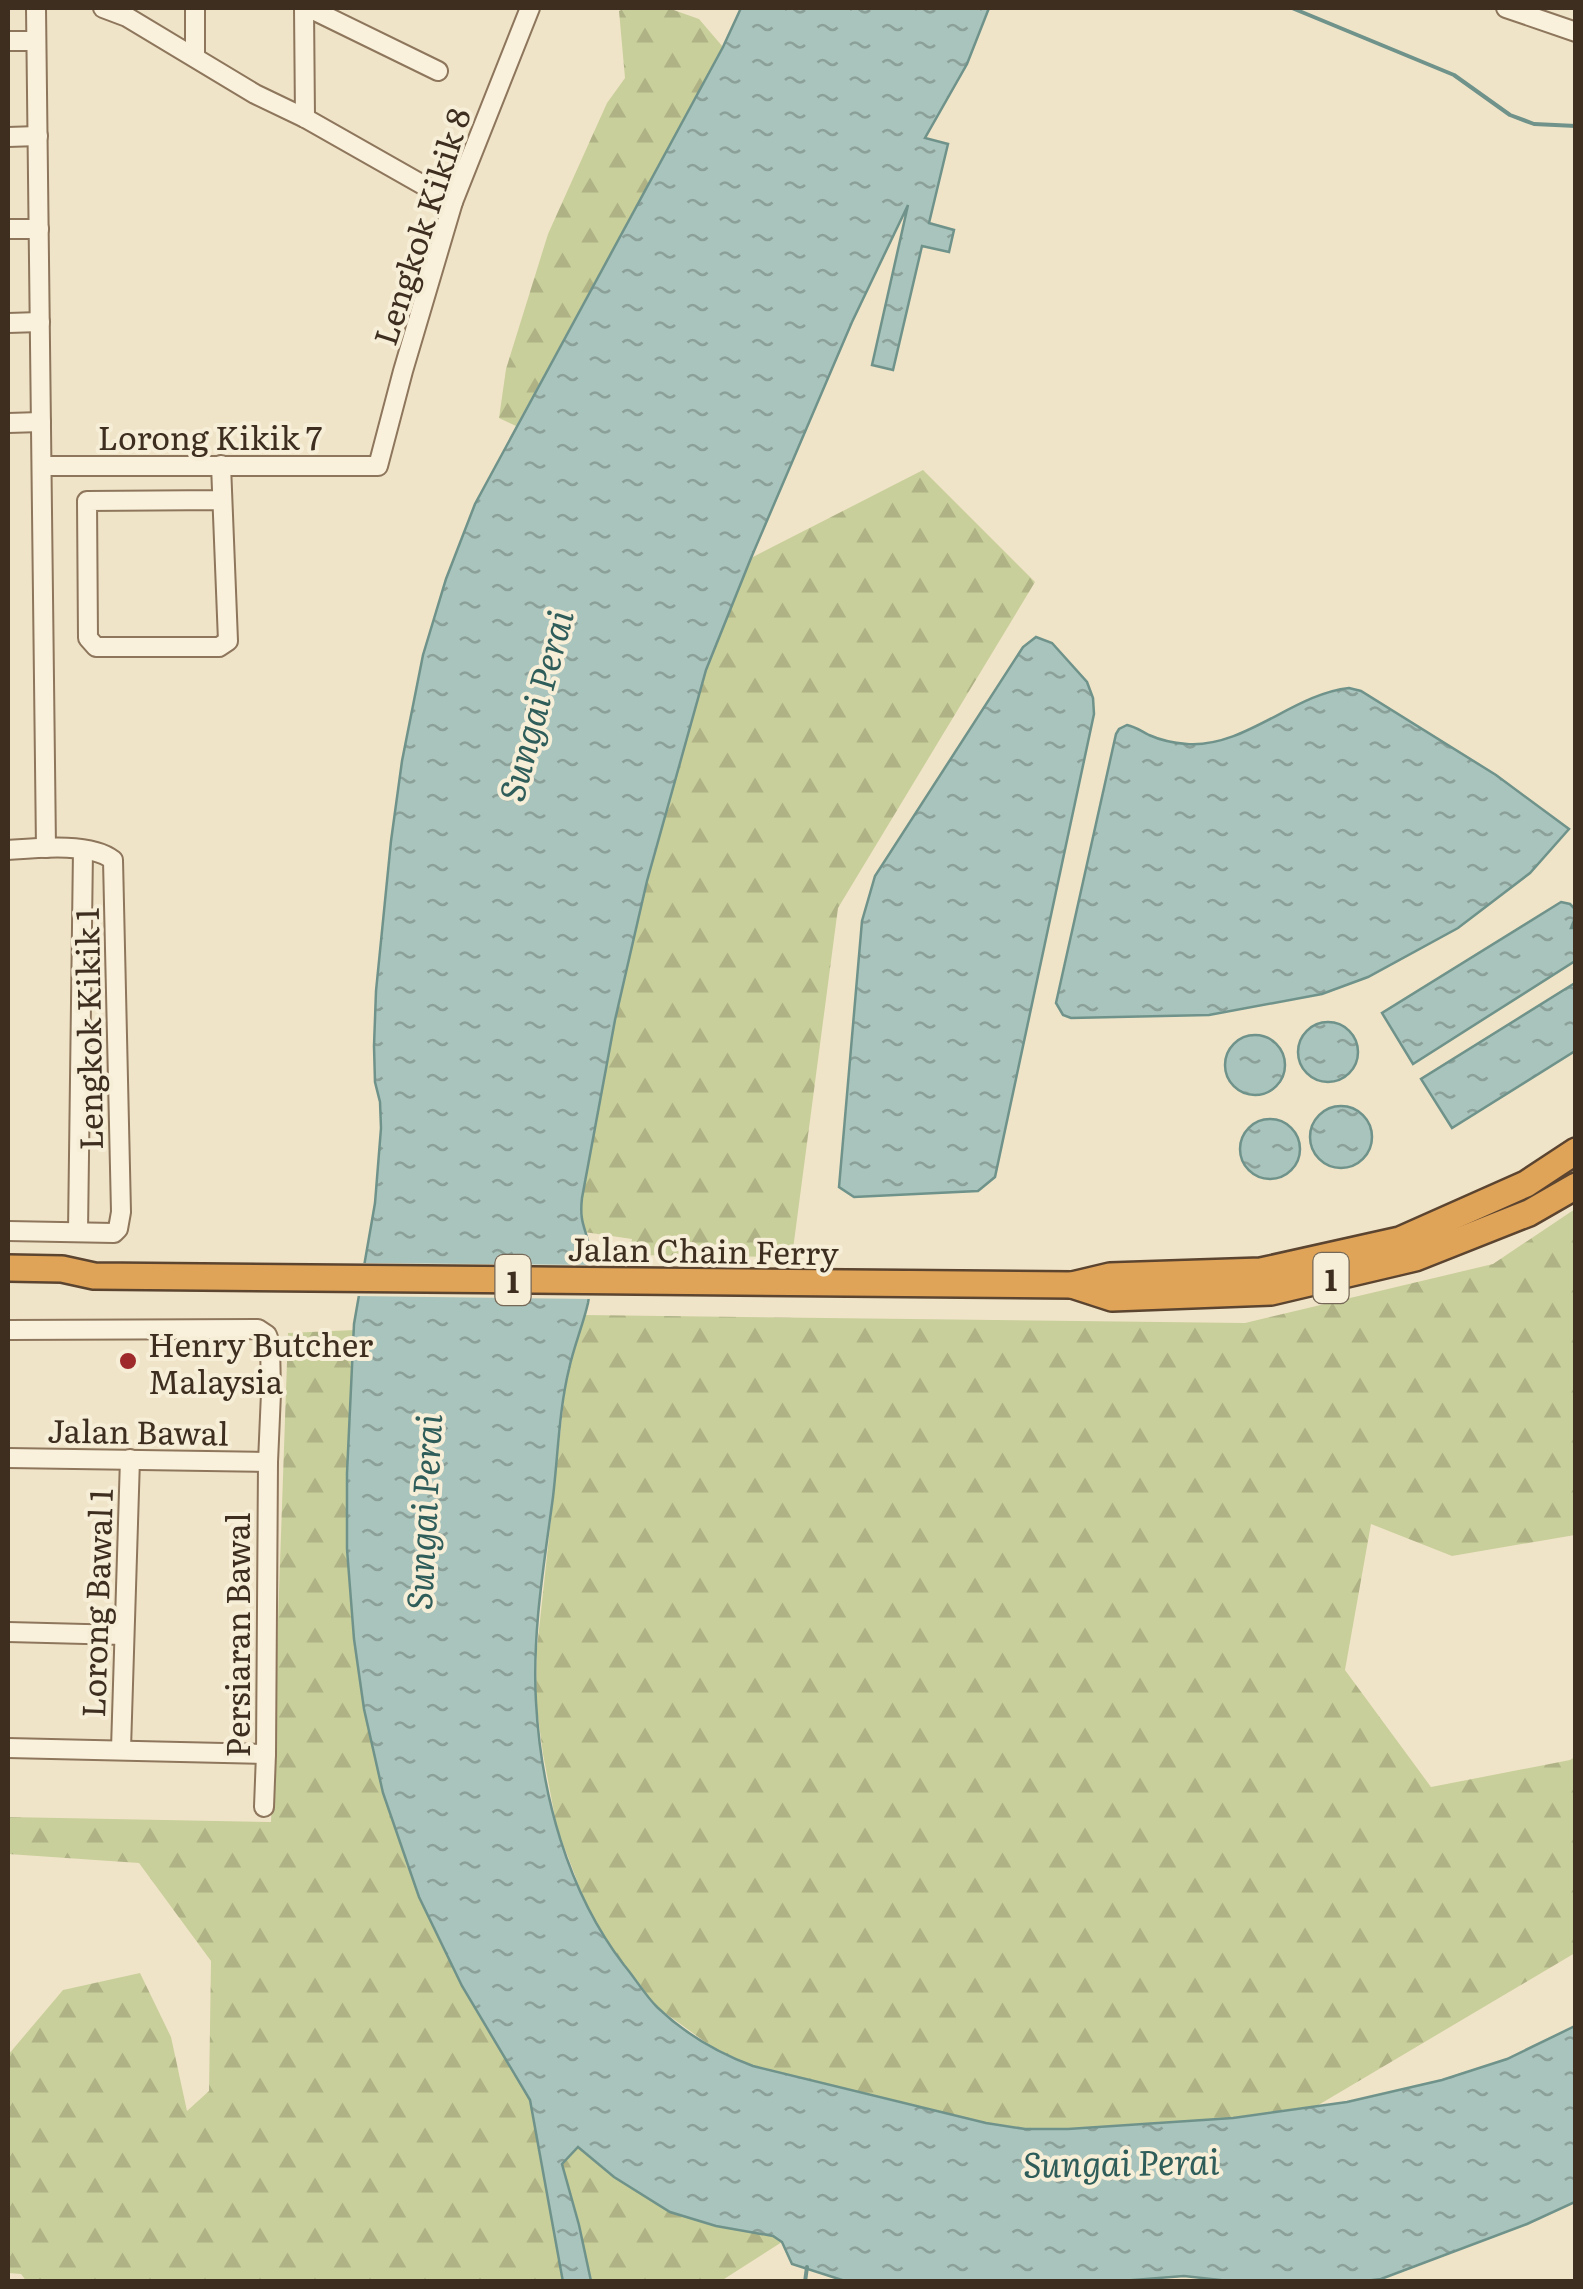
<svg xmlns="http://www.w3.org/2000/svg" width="1583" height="2289" viewBox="0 0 1583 2289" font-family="Literata,serif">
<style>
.forest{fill:url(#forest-firs)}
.water{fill:url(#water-ripples);stroke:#6f938a;stroke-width:2.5}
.pier{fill:#f0e4c8}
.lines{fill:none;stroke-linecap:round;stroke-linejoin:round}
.stream{stroke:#6f938a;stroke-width:4}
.minor-casing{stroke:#8d765c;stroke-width:22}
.highway-casing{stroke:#5b4430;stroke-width:30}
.minor{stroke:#faf1dc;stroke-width:18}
.highway{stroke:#e0a458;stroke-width:25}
.poi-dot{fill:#9e2a2b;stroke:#f7eed8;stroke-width:4}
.labels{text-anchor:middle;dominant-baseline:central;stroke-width:8;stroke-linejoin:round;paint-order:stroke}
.shield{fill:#f7eed8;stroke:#756857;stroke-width:2.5}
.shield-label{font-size:30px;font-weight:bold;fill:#3d2e20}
.street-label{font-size:32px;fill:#3d2e20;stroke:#f7eed8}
.poi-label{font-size:32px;fill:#3d2e20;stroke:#f7eed8;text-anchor:start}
.water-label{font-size:35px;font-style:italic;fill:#2f5d5a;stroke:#f7eed8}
</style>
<defs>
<pattern id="forest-firs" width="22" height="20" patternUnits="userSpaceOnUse" patternTransform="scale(2.5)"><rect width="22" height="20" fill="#c9cf9b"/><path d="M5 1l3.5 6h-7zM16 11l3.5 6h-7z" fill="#aeb285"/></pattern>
<pattern id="water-ripples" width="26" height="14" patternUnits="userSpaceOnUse" patternTransform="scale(2.5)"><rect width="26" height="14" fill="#a9c4bc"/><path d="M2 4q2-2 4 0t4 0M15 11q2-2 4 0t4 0" fill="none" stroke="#8ba098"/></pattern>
</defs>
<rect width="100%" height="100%" fill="#f0e4c8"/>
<g class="forest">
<path d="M625,8H668L699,19L723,47L516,426L499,418L506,369L548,234L607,103L625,78L619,11Z"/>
<path d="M923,470L1035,582L838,908L792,1257L629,1255L632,1239L584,1232L580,1213L582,1198L615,1020L647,881L706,670L751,558Z"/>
<path d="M1575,1209V1535L1452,1556L1371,1524L1345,1670L1431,1787L1570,1760L1575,1757V1953L1315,2107L1233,2118L1068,2129H1025L986,2123L753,2066L723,2055L657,2007L617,1955L589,1912L557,1828L543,1754L536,1701L537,1648L563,1408L568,1370L584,1315L1245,1323L1493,1264Z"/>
<path d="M355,1330L347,1473V1549L354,1639L364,1709L383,1793L419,1897L462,1986L530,2100L563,2281L27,2282L21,2274L8,2273V2055L63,1990L140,1973L171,2037L187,2111L209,2091L211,1961L139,1863L8,1854V1817L271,1822L288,1333Z"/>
<path d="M578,2147L614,2177L716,2226L753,2231L773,2236L782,2242L721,2281H591L579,2225L562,2164Z"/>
</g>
<g class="water">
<path d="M741,8H989L967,64L925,138L948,144L929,223L954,230L949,252L922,246L893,370L872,365L908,205L852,322L751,558L706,670L647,881L615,1020L582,1198C579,1224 586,1227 590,1250C593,1267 591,1286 588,1303C583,1325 574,1346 569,1369C559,1410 558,1455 553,1497C544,1564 532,1634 536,1702C541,1793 567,1891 624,1965C635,1978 645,1995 657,2007C684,2033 718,2053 753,2066L986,2123L1025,2129H1068L1233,2118L1347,2102L1442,2080L1507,2059L1575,2026V2202L1527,2224L1381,2279L1365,2281L1238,2282L1184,2276L1108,2282L845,2281L792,2264L782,2242L773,2236L716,2226L670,2212L614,2177L578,2147L562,2164L579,2225L591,2281L563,2282L530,2100L462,1986L419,1897L383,1793L364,1709L354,1639L347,1549V1473L354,1324L375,1203L381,1128L380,1102L375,1082L374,1046L376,991L391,841L402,761L423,655L446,579L475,504L723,47Z"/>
<path d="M1036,637L1052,643L1087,682L1093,698L1094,714L995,1177L978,1191L854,1197L839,1187L862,921L875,876L1023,647Z"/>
<path d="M1349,688L1361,691L1496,775L1569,829L1530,873L1458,928L1368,977L1322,994L1209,1015L1071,1018L1063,1015L1056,1003L1116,734L1119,729L1127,725C1136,727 1141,731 1149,735C1160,740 1174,743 1187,744C1245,748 1293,694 1349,688Z"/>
<path d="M1561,902L1570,904L1575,909V918L1571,928H1575V961L1413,1064L1382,1013Z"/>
<path d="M1575,983V1051L1452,1128L1421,1079Z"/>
<circle cx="1328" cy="1052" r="30"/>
<circle cx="1255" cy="1065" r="30"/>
<circle cx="1341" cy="1137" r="31"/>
<circle cx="1270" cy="1149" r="30"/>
</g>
<path class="pier" d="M360,1263L596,1265V1271L593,1299L354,1296Z"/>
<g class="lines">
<g class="stream">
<path d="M1292,8L1454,75L1510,115L1534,124L1576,126"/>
<path d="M805,2282L807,2267"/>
</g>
<defs>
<g id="minor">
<path d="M36,8L46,848"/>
<path d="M103,8L127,17L255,94L305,118L453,202"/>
<path d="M195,8V57"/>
<path d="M304,8L305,118"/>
<path d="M309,8L438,71"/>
<path d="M1506,8L1576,32"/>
<path d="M8,41H36"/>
<path d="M8,137L38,136"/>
<path d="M8,229H39"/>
<path d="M8,323L40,322"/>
<path d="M8,423L41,422"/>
<path d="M221,465L228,641L219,647H96L88,638L87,501L222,500"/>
<path d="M42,466H378L403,371L453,202L530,8"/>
<path d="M8,850C35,848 91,842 113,860L121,1212L118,1229L114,1233L8,1231"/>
<path d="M78,1232L83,850"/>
<path d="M8,1330L258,1329L267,1335L270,1343L271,1393L268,1462L266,1754L264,1807"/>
<path d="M8,1458L268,1462"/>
<path d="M8,1632L124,1635"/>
<path d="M8,1748L266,1754"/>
<path d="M121,1749L130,1459"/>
</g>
<g id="highway">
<path d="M8,1268L62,1269L94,1276L1072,1285L1110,1276L1261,1271L1400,1240L1526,1184L1576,1151"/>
<path d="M1072,1285L1112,1298L1271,1292L1415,1258L1529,1213L1576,1186"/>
</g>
</defs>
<use href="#minor" class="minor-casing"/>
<use href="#highway" class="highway-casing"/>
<use href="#minor" class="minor"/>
<use href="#highway" class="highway"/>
</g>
<circle class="poi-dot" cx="128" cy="1361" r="10"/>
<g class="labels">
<g class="shield">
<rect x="1313.5" y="1253" width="35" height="50" rx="8"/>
<rect x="495.5" y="1255" width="35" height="50" rx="8"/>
</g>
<g class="shield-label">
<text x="1331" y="1278">1</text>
<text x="513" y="1280">1</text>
</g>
<g class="street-label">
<text transform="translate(420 226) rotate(-72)">Lengkok Kikik 8</text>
<text x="210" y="436">Lorong Kikik 7</text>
<text transform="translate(87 1029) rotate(-91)">Lengkok Kikik 1</text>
<text transform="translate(703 1249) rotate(1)">Jalan Chain Ferry</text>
<text transform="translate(138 1430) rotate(1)">Jalan Bawal</text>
<text transform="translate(95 1603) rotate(-88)">Lorong Bawal 1</text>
<text transform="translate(236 1635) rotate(-90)">Persiaran Bawal</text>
</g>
<g class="poi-label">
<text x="148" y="1343">Henry Butcher<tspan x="148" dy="37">Malaysia</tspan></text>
</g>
<g class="water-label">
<text transform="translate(534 705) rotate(-75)">Sungai Perai</text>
<text transform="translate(422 1512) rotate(-87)">Sungai Perai</text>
<text transform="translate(1121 2161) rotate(-1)">Sungai Perai</text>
</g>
</g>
<rect width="1583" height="2289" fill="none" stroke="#3d2e20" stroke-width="20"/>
</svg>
